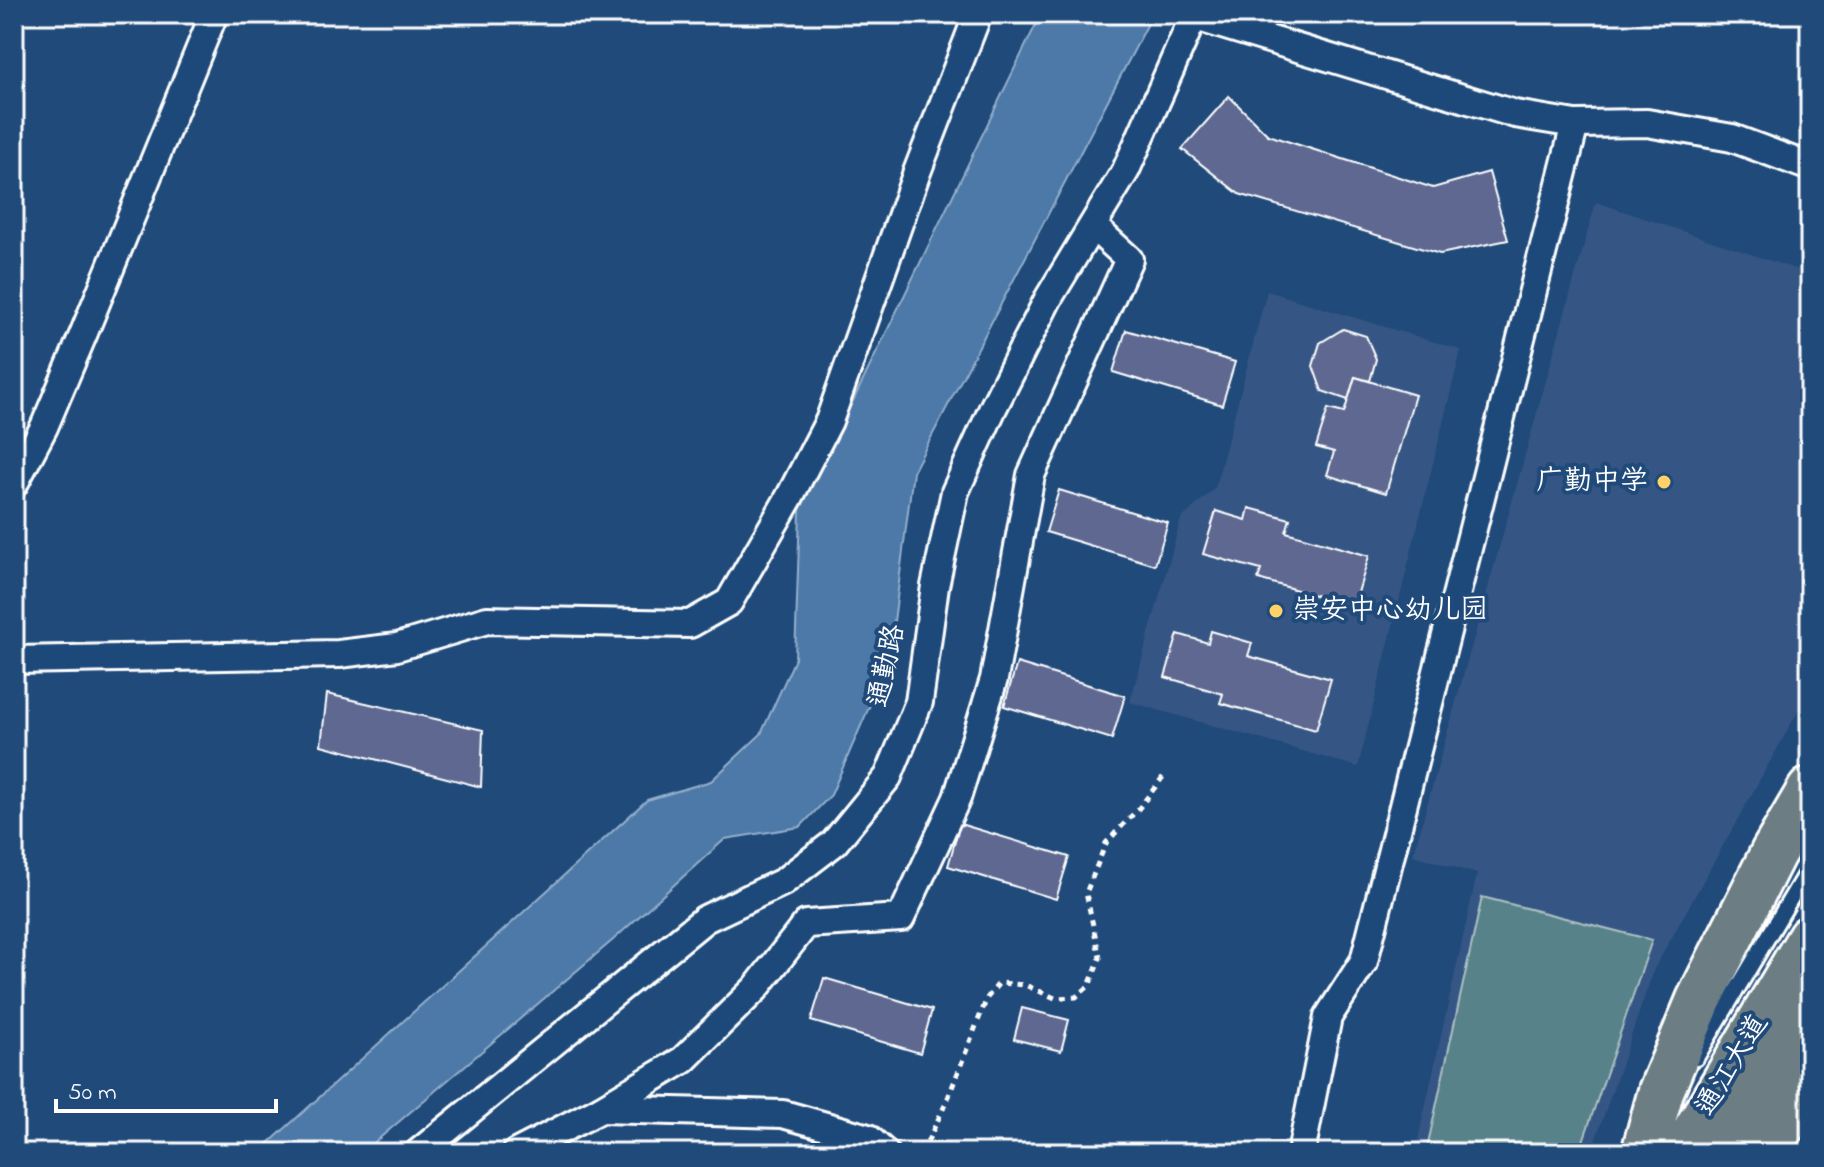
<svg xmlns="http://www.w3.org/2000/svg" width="1824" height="1167" viewBox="0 0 1824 1167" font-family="'Indie Flower','LXGW WenKai TC',sans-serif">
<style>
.built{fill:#365684}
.green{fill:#588289;stroke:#acc0c4;stroke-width:2}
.water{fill:#4d79a8;stroke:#94afcb;stroke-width:2}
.building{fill:#5e6891;stroke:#fff;stroke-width:2}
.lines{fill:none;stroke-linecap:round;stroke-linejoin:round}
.service-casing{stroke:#fff;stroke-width:20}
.minor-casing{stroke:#fff;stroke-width:32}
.trunk-casing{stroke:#fff;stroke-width:50}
.path{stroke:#fff;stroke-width:5;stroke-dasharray:6 6;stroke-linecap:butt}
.service{stroke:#1f4a7a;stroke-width:14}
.minor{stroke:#1f4a7a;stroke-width:26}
.trunk{stroke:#6c7e84;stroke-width:44}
.poi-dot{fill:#ffd166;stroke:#1f4a7a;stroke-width:3}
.labels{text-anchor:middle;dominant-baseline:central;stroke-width:8;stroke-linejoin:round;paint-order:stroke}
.poi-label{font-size:28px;fill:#fff;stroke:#1f4a7a;text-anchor:end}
.street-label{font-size:28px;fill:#fff;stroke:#1f4a7a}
</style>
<rect width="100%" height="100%" fill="#1f4a7a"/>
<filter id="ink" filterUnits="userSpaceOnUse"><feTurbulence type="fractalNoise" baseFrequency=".0125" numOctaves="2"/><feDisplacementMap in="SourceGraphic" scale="16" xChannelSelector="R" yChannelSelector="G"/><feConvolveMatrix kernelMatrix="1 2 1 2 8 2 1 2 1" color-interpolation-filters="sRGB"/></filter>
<g filter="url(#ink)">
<g class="built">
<path d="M1596,202L1810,274V690L1654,969L1591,1153H1415L1477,874L1413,855Z"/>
<path d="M1267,291L1461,350L1358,767L1130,702L1181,519L1215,488Z"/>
</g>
<path class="green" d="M1482,897L1652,940L1579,1153H1426Z"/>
<path class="water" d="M1041,14H1153L913,472L889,661L831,795L800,827L725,839L613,940L362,1153H258L647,800L711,781L761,734L795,659L800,510Z"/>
<g class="building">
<path d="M1229,96L1268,135L1433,188L1489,172L1508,240L1440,254L1239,194L1182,149Z"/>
<path d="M1343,329L1366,336L1376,359L1370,381L1355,377L1348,400L1322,391L1313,366L1320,343Z"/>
<path d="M1126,330L1235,362L1222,405L1113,372Z"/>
<path d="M1355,377L1415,395L1386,493L1327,475L1334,452L1316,447L1328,409L1344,413Z"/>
<path d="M1059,490L1168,523L1155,565L1046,532Z"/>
<path d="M1249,508L1290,519L1286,532L1369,556L1354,606L1258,579L1261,570L1203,554L1216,511L1246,520Z"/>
<path d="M1211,631L1252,643L1248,656L1331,679L1316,730L1220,703L1223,694L1165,677L1178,634L1208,643Z"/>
<path d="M1017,663L1125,696L1112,739L1004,706Z"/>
<path d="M327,694L483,730L481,787L321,745Z"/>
<path d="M960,824L1069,857L1056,899L948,866Z"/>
<path d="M824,978L932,1010L920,1053L811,1021Z"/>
<path d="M1022,1008L1069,1020L1061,1051L1014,1039Z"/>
</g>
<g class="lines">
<defs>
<path id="service" d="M1696,1058L1810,866"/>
<g id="minor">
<path d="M1186,14L1515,114L1575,124L1647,123L1732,138L1810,167"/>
<path d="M14,484L44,427L83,335L214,14"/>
<path d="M14,660L339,654L397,647L487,620L690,624L729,602L789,498L829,421L917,172L978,14"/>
<path d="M601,1109L783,1114L868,1138L885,1153"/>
<path d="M418,1153L705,919L783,882L834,843L888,777L919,702L935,586L955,492L993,408L1048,299L1126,170L1193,18"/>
<path d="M516,1153L601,1109L683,1060L756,988L806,924L901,918L957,798L994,679L1031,475L1129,259L1094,227"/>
<path d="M1301,1153L1328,1017L1364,961L1575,124"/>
</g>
<g id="trunk">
<path d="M1644,1153L1661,1091L1699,1000L1773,853L1810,790"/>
<path d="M1682,1153L1810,938"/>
<path d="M1728,1153L1766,1080L1810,1009"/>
<path d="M1760,1153L1783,1125L1810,1083"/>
</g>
</defs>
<use href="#service" class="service-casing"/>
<use href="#minor" class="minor-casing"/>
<use href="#trunk" class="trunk-casing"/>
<path class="path" d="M922,1153L946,1103L987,998L999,983L1025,985L1055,998L1076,997L1089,986L1100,958L1086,893L1106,843L1139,808L1166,773"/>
<use href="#service" class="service"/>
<use href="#minor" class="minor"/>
<use href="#trunk" class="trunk"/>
</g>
</g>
<g class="poi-dot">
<circle cx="1664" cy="482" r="8"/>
<circle cx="1276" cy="611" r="8"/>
</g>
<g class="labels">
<g class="poi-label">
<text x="1648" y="482">广勤中学</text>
<text x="1292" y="611" text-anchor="start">崇安中心幼儿园</text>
</g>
<g class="street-label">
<text transform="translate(888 666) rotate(-78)">通勤路</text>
<text transform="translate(1733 1066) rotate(-59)">通江大道</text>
</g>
</g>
<rect width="1824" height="1167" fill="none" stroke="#1f4a7a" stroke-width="48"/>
<rect x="24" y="24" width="1776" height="1119" fill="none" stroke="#fff" stroke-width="3" filter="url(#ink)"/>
<path d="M56 1099v12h220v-12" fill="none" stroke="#ffffff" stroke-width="4"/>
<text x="68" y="1099" font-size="24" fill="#ffffff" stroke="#1f4a7a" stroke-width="6" paint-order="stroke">50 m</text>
</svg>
